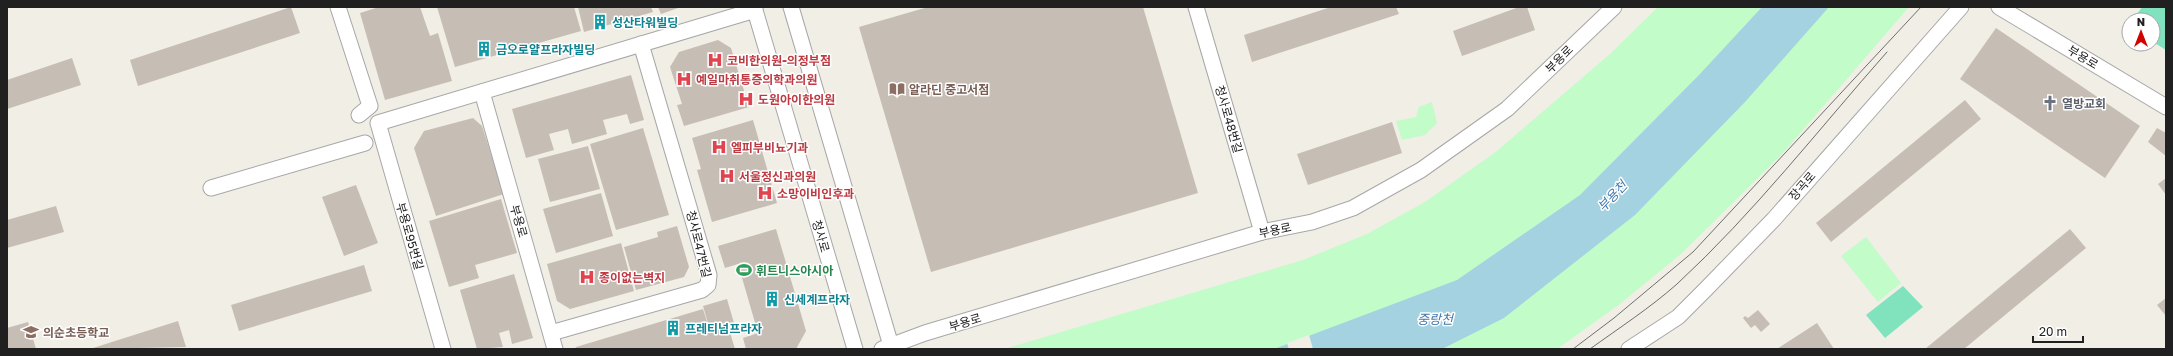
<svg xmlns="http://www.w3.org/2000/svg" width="2173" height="356" viewBox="0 0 2173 356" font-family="'Golos Text','Noto Sans KR',sans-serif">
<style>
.park{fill:#c2fcc8}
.pitch{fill:#81e3be}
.water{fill:#a5d2e1}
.pier{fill:#f1eee6}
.building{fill:#c6bdb5}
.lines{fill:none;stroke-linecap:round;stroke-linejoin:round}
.street-casing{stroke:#a7a7a7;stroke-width:17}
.street{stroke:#fff;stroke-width:15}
.tram{stroke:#6e6e6e;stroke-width:1}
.labels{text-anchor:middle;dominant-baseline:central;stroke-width:3;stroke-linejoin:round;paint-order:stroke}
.culture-label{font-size:12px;font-weight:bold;fill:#0d838f;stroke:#fff;text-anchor:start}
.street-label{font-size:12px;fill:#202020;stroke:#fff}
.health-label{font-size:12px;font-weight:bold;fill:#be3a42;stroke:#fff;text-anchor:start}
.education-label{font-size:12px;font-weight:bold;fill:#785e54;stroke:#fff;text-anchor:start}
.worship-label{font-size:12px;font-weight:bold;fill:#5b616d;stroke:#fff;text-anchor:start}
.leisure-label{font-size:12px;font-weight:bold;fill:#27864d;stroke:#fff;text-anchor:start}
.water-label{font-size:13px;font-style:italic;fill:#4478ae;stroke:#fff}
</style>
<rect width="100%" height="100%" fill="#f1eee6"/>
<g class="park">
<path d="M1658,7H1909L1783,153L1681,254L1620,304L1557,349H1004L1303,260L1367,234L1425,202L1497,151L1610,54Z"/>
<path d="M1432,102L1437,123L1425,135L1402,140L1396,121L1416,117L1419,107Z"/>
<path d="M1866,237L1901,283L1878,302L1841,256Z"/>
</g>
<g class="pitch">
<path d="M2142,7H2166V50L2153,42V20H2133Z"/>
<path d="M1903,286L1923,307L1885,338L1866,315Z"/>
</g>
<path class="water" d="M1762,7H1829L1745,102L1635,215L1504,318L1442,349H1274L1457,280L1580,195L1699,75Z"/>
<path class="pier" d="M1309,335L1313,349H1289L1287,343Z"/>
<g class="building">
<path d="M291,7L300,33L138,86L130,60Z"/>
<path d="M379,7H420L430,36L438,33L452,81L385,100L360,13Z"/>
<path d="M437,7H574L581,31L455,67Z"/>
<path d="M578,7H651L653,12L584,32Z"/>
<path d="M658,7H681L661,14Z"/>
<path d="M928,7H1143L1198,193L931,272L859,27Z"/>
<path d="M1331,7H1396L1399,14L1252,62L1244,35Z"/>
<path d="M1519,7H1527L1535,30L1462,56L1453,31Z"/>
<path d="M1996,28L2140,126L2105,178L1960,79Z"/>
<path d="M718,40L731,48L749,107L684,126L677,105L682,104L670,67L679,52Z"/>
<path d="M72,58L81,85L7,109V80Z"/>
<path d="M631,75L644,120L630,124L627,114L603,120L607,134L572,144L568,129L549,134L554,150L526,158L512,109Z"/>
<path d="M1965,100L1981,119L1831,242L1816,223Z"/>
<path d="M473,118L482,126L504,194L436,216L414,148L424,131Z"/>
<path d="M753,120L777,203L712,222L697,170L701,169L692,138Z"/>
<path d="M1392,122L1402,153L1308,185L1297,154Z"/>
<path d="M643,128L669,215L616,230L590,144Z"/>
<path d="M2157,128L2166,133V156L2148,142Z"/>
<path d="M588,146L600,189L550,202L538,159Z"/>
<path d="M2166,178V195L2158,184Z"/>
<path d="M356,185L378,243L344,256L322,197Z"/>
<path d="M601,193L613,236L556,253L543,209Z"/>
<path d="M501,199L517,253L475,265L479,278L449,287L429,221Z"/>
<path d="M56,206L64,232L7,248V220Z"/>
<path d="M677,226L689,267L684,277L636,290L624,247L658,237L657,232Z"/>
<path d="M776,229L806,331L796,349H746L743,338L758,333L738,264L725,268L718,246Z"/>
<path d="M2070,229L2086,248L1964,349H1925Z"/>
<path d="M621,243L634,291L570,309L557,301L547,264Z"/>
<path d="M364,265L372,291L239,331L231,305Z"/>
<path d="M514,274L533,338L512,344L509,330L499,333L503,347L477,349L460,290Z"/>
<path d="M2166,298V316L2157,305Z"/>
<path d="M727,299L734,323L710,330L703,306Z"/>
<path d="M703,309L710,331L728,326L735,349H575L576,347Z"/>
<path d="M1758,310L1770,324L1761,332L1755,325L1751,328L1743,318L1745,316L1748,318Z"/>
<path d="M178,321L186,347L90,349Z"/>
<path d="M28,322L36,349H7V328Z"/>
<path d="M1817,323L1834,349H1777Z"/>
</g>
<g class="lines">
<defs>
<g id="street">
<path d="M338,7L370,106L359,115"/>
<path d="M754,7L855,349"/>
<path d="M791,7L892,349"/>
<path d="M1196,7L1262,232"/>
<path d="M1999,7L2166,107"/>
<path d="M482,92L555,349"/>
<path d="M211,188L365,143"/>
<path d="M551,333L702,290L708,285L709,275L641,44"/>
<path d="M443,349L378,123L755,10"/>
<path d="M882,349L925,333L1262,232L1312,222L1353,208L1421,170L1507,109L1614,7"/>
<path d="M1629,349L1678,317L1706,289L1774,219L1961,7"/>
</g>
</defs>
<use href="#street" class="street-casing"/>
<use href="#street" class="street"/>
<g class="tram">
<path d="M1573,349L1614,318L1693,252L1921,7"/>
<path d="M1590,349C1619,328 1650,308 1677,284C1754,213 1818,130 1887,52"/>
</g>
</g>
<defs>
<symbol id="building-bare" viewBox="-9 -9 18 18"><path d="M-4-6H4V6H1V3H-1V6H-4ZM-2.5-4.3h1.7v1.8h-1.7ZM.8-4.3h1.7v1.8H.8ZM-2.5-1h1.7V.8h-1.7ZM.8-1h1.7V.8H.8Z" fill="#0f9aa8" stroke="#fff" stroke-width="2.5" paint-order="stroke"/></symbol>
<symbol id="hospital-bare" viewBox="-9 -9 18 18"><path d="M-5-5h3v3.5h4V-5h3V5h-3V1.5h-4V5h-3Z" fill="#e0444e" stroke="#fff" stroke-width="2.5" paint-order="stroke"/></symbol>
<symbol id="library-bare" viewBox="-9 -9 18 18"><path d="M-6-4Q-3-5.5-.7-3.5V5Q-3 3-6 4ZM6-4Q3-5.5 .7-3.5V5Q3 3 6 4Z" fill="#8d6e63" stroke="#fff" stroke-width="2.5" paint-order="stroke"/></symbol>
<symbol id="church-bare" viewBox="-9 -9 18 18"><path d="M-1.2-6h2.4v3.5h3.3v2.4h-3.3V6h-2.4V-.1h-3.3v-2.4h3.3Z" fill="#6b7280" stroke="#fff" stroke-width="2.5" paint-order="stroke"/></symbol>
<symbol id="stadium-bare" viewBox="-9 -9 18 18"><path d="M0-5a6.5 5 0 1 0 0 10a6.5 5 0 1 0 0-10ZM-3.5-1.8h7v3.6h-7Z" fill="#2e9e5b" stroke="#fff" stroke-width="2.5" paint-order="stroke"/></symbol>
<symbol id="school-bare" viewBox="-9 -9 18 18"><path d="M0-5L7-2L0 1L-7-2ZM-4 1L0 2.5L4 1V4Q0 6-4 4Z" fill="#8d6e63" stroke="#fff" stroke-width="2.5" paint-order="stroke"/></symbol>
</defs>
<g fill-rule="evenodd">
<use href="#building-bare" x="589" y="11" width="22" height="22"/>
<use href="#building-bare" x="473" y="38" width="22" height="22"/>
<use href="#hospital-bare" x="704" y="49" width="22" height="22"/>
<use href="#hospital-bare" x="673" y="68" width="22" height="22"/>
<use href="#library-bare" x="886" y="78" width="22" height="22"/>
<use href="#hospital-bare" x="735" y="88" width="22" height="22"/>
<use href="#church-bare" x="2039" y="92" width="22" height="22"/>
<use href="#hospital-bare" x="708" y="136" width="22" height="22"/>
<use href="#hospital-bare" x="716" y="165" width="22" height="22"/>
<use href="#hospital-bare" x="754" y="182" width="22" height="22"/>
<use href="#stadium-bare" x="733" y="259" width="22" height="22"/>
<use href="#hospital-bare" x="576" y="266" width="22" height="22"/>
<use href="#building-bare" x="761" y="288" width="22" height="22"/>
<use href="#building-bare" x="662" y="317" width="22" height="22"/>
<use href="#school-bare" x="20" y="321" width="22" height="22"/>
</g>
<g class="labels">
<g class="culture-label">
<text x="612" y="22">성산타워빌딩</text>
<text x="496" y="49">금오로얄프라자빌딩</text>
<text x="784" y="299">신세계프라자</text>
<text x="685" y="328">프레티넘프라자</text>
</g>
<g class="street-label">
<text transform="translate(2083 57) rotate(31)">부용로</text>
<text transform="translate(1559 59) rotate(-45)">부용로</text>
<text transform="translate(1229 119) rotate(74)">청사로48번길</text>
<text transform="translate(1802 186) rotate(-49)">장곡로</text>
<text transform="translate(519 221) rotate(74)">부용로</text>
<text transform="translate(1275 230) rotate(-12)">부용로</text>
<text transform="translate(410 236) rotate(74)">부용로95번길</text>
<text transform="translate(821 236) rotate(74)">청사로</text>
<text transform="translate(699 244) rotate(76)">청사로47번길</text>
<text transform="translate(965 322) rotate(-17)">부용로</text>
</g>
<g class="health-label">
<text x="727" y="60">코비한의원-의정부점</text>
<text x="696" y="79">예일마취통증의학과의원</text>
<text x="758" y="99">도원아이한의원</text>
<text x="731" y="147">엘피부비뇨기과</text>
<text x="739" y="176">서울정신과의원</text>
<text x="777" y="193">소망이비인후과</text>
<text x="599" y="277">종이없는벽지</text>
</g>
<g class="education-label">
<text x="909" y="89">알라딘 중고서점</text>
<text x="43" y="332">의순초등학교</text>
</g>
<g class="worship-label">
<text x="2062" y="103">열방교회</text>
</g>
<g class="leisure-label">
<text x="756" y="270">휘트니스아시아</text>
</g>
<g class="water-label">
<text transform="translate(1612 196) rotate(-47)">부용천</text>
<text x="1435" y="319">중랑천</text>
</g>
</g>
<rect width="2173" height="356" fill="none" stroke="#202020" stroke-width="16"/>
<g transform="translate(2141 32)"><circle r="19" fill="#ffffff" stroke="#a6a6a6"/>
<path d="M0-3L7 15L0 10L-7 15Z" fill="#d10200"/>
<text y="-6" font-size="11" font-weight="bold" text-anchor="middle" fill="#202020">N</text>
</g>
<path d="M2033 336v6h50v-6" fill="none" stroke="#202020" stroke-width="2"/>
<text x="2039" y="336" font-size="12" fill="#202020" stroke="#ffffff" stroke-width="3" paint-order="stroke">20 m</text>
</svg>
